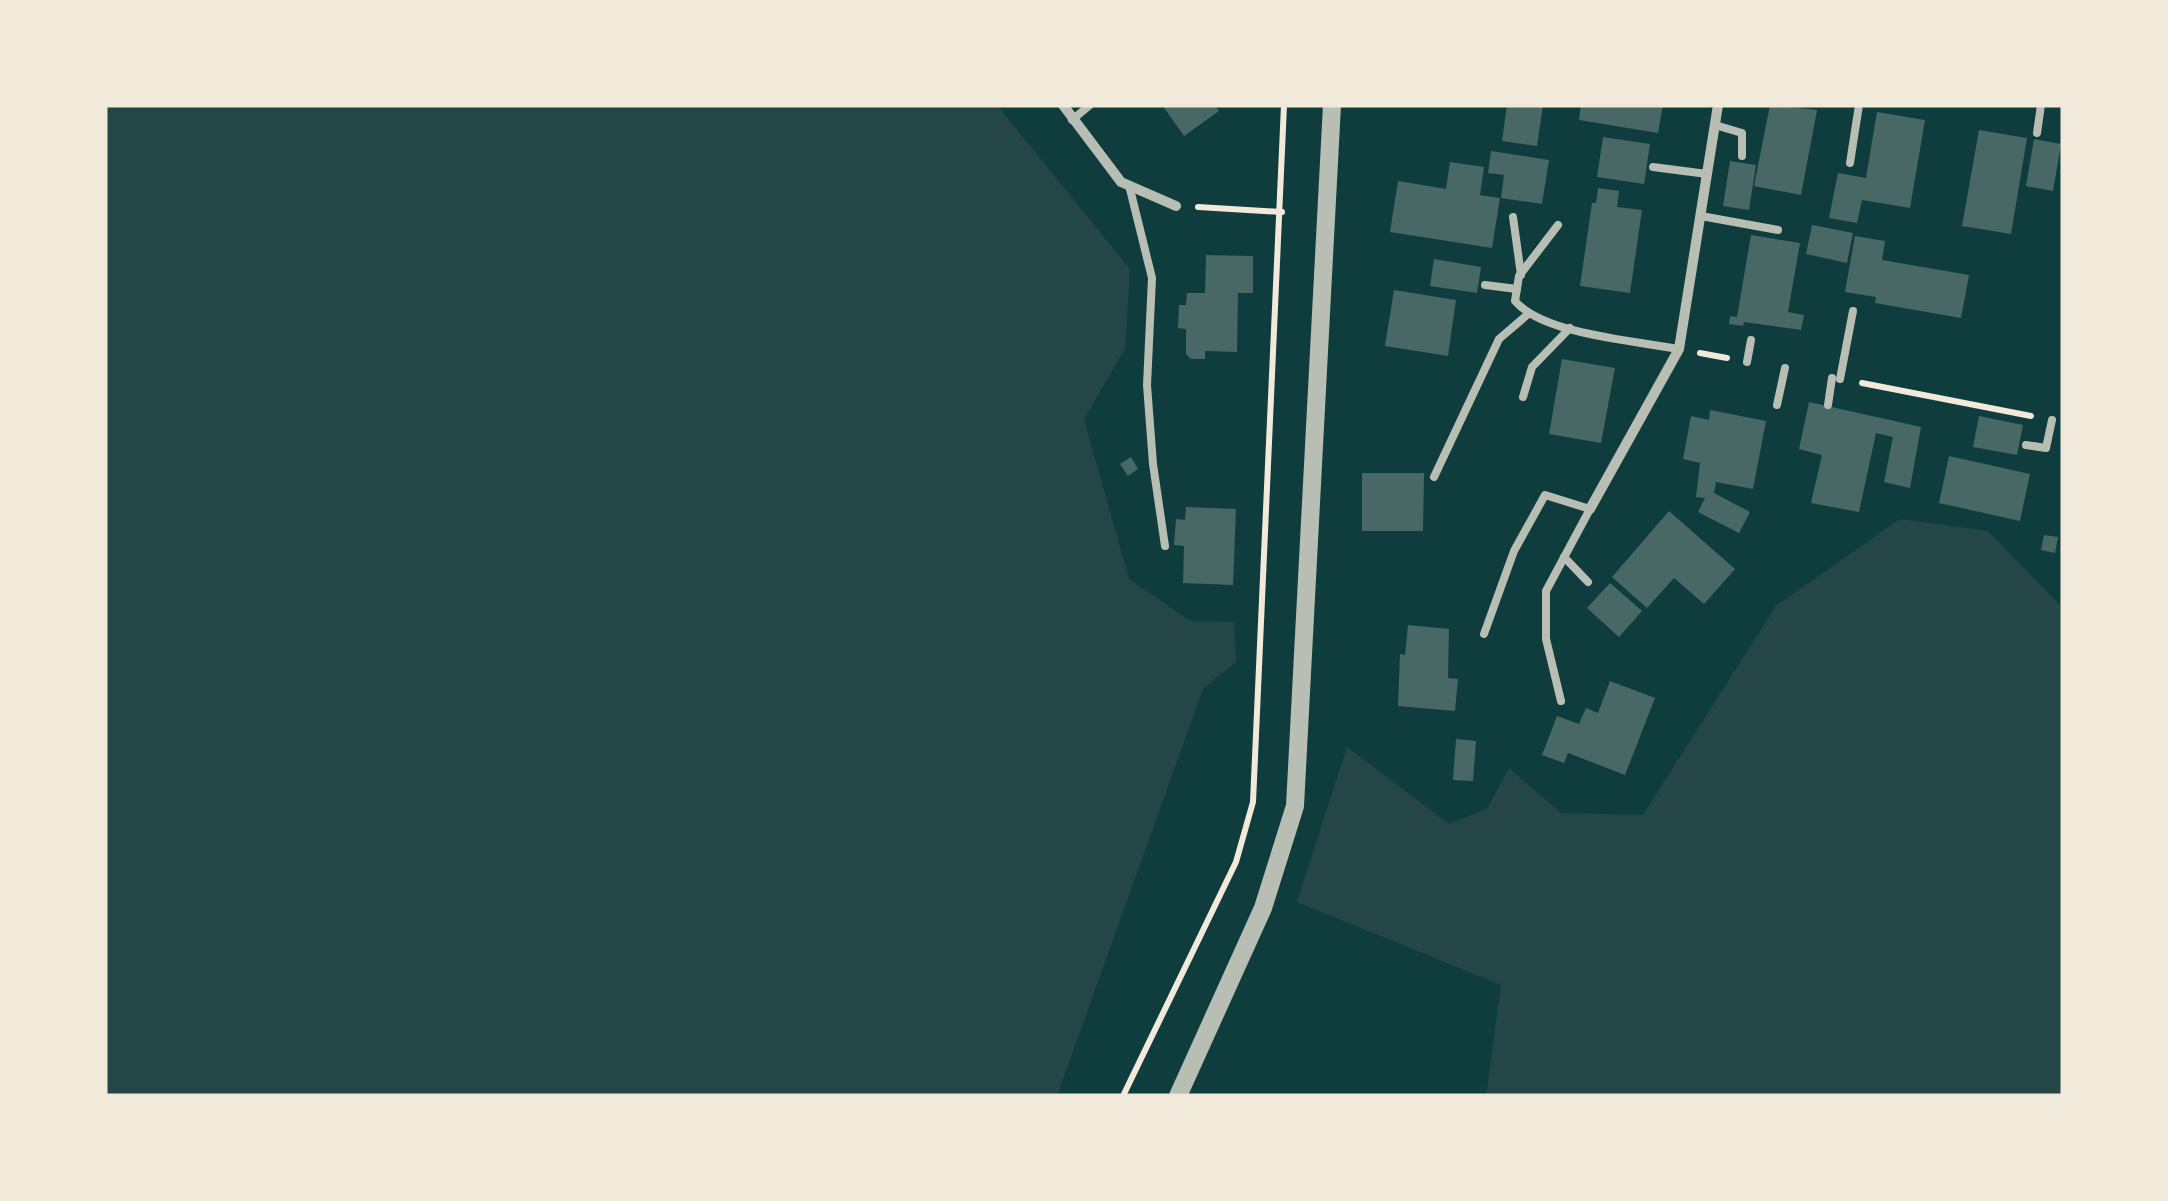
<svg xmlns="http://www.w3.org/2000/svg" width="2168" height="1201" viewBox="0 0 2168 1201" font-family="Roboto,sans-serif">
<style>
.green{fill:#244646}
.building{fill:#486865}
.lines{fill:none;stroke-linecap:round;stroke-linejoin:round}
.path{stroke:#f1e9da;stroke-width:6}
.service{stroke:#b8beb3;stroke-width:8}
.minor{stroke:#b8beb3;stroke-width:10}
.tertiary{stroke:#b8beb3;stroke-width:18}
</style>
<rect width="100%" height="100%" fill="#0f3d3e"/>
<g class="green">
<path d="M105,105H997L1130,269L1125,349L1084,419L1129,579L1190,621L1234,622L1236,662L1203,689L1057,1096H105Z"/>
<path d="M1900,519L1988,531L2063,608V1096H1486L1501,985L1297,902L1347,747L1449,824L1487,809L1509,768L1561,813L1643,815L1776,606Z"/>
</g>
<g class="building">
<path d="M1162,105H1215L1219,111L1184,136Z"/>
<path d="M1507,105H1543L1537,146L1502,141Z"/>
<path d="M1581,105H1663L1658,133L1579,120Z"/>
<path d="M1770,105L1817,110L1801,195L1754,186Z"/>
<path d="M1877,112L1925,120L1910,208L1862,200L1857,223L1829,218L1838,173L1866,178Z"/>
<path d="M1979,130L2027,138L2011,234L1962,226Z"/>
<path d="M1603,137L1650,144L1644,184L1597,177Z"/>
<path d="M2034,139L2061,144L2053,191L2026,186Z"/>
<path d="M1491,151L1549,160L1542,204L1501,198L1504,175L1488,173Z"/>
<path d="M1730,161L1756,165L1749,210L1723,206Z"/>
<path d="M1450,162L1484,167L1480,195L1500,198L1492,248L1390,232L1398,181L1446,189Z"/>
<path d="M1598,188L1619,191L1617,207L1642,210L1630,293L1580,286L1592,203H1596Z"/>
<path d="M1812,225L1853,233L1847,263L1806,254Z"/>
<path d="M1751,235L1800,243L1788,312L1804,315L1801,330L1744,322L1743,326L1729,324L1730,316L1737,317Z"/>
<path d="M1855,236L1885,241L1882,260L1969,275L1961,318L1875,303L1876,297L1845,292Z"/>
<path d="M1206,255L1253,256V293H1238L1237,352L1205,351V359H1191L1186,354V329L1178,328L1179,305H1186L1187,293H1205Z"/>
<path d="M1434,259L1481,267L1477,293L1430,286Z"/>
<path d="M1394,290L1456,300L1448,356L1385,346Z"/>
<path d="M1562,359L1615,368L1601,443L1549,434Z"/>
<path d="M1809,402L1921,427L1910,488L1884,482L1893,437L1876,433L1859,512L1811,503L1822,455L1799,449Z"/>
<path d="M1710,410L1766,421L1753,489L1716,482L1714,493L1750,512L1739,533L1698,512L1705,498L1696,497L1700,463L1683,459L1691,416L1709,420Z"/>
<path d="M1979,416L2023,425L2017,455L1973,447Z"/>
<path d="M1949,456L2030,474L2020,521L1939,503Z"/>
<path d="M1131,457L1138,469L1128,476L1120,464Z"/>
<path d="M1362,473H1424L1423,531H1362Z"/>
<path d="M1186,507L1236,509L1233,585L1183,583L1184,546L1174,545L1176,519L1185,520Z"/>
<path d="M1669,511L1735,569L1704,604L1674,578L1647,608L1612,577Z"/>
<path d="M2044,535L2058,537L2055,553L2041,550Z"/>
<path d="M1610,583L1642,611L1619,637L1587,608Z"/>
<path d="M1408,625L1449,629L1448,678L1458,679L1455,711L1398,706L1400,654L1405,655Z"/>
<path d="M1610,681L1655,698L1625,775L1568,753L1564,763L1542,755L1557,716L1579,724L1586,708L1598,713Z"/>
<path d="M1456,739L1476,741L1473,781L1453,780Z"/>
</g>
<g class="lines">
<g class="path">
<path d="M1198,207L1282,212"/>
<path d="M1700,353L1727,358"/>
<path d="M1862,383L2031,416"/>
<path d="M1123,1096L1236,862L1253,802L1284,105"/>
</g>
<g class="service">
<path d="M1072,120L1090,105"/>
<path d="M1715,125L1742,133V156"/>
<path d="M2037,133L2041,105"/>
<path d="M1850,163L1859,105"/>
<path d="M1653,167L1707,174"/>
<path d="M1129,185L1152,278L1147,385L1153,464L1165,546"/>
<path d="M1701,216L1778,230"/>
<path d="M1513,217L1521,275"/>
<path d="M1558,225L1519,276L1515,301C1543,334 1635,341 1679,349"/>
<path d="M1485,285L1517,289"/>
<path d="M1747,362L1751,340"/>
<path d="M1840,379L1853,311"/>
<path d="M1523,397L1532,367L1570,328"/>
<path d="M1777,405L1785,368"/>
<path d="M1828,405L1832,378"/>
<path d="M2026,445L2046,448L2052,420"/>
<path d="M1434,477L1499,339L1527,315"/>
<path d="M1564,557L1588,582"/>
<path d="M1484,634L1514,551L1545,495L1590,509L1546,591V639L1561,701"/>
</g>
<g class="minor">
<path d="M1063,105L1121,182L1176,206"/>
<path d="M1590,509L1679,349L1718,105"/>
</g>
<path class="tertiary" d="M1178,1096L1263,908L1295,806L1332,105"/>
</g>
<rect width="2168" height="1201" fill="none" stroke="#f1e9da" stroke-width="215"/>
</svg>
